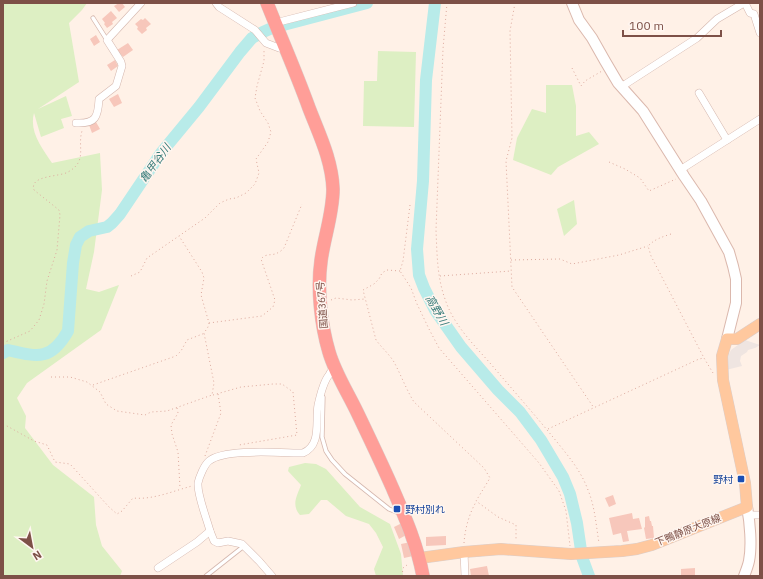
<svg xmlns="http://www.w3.org/2000/svg" width="763" height="579" viewBox="0 0 763 579" font-family="'IBM Plex Sans','Noto Sans JP',sans-serif">
<style>
.industrial{fill:#efe5e1}
.green{fill:#ddefc3}
.lines{fill:none;stroke-linecap:round;stroke-linejoin:round}
.river{stroke:#b8ebe9;stroke-width:12}
.building{fill:#f7c7bb}
.lane-casing{stroke:#d5b7ae;stroke-width:5}
.street-casing{stroke:#d5b7ae;stroke-width:8}
.secondary-casing{stroke:#dbb8ad;stroke-width:12}
.primary-casing{stroke:#dbcecb;stroke-width:12}
.highway-casing{stroke:#dbcecb;stroke-width:14}
.path{stroke:#ddaa9e;stroke-width:1;stroke-dasharray:1 3;stroke-linecap:butt}
.lane{stroke:#fff;stroke-width:3.5}
.street{stroke:#fff;stroke-width:7}
.secondary{stroke:#fff;stroke-width:10}
.primary{stroke:#ffc89e;stroke-width:11}
.highway{stroke:#ff9e98;stroke-width:13}
.transit-dot{fill:#1a4fb4;stroke:#fff6f0;stroke-width:1.5}
.labels{text-anchor:middle;dominant-baseline:central;stroke-width:3;stroke-linejoin:round;paint-order:stroke}
.street-label{font-size:10px;fill:#7d5047;stroke:#fff6f0}
.transit-label{font-size:10px;fill:#164399;stroke:#fff6f0;text-anchor:end}
.water-label{font-size:11px;font-style:italic;fill:#367b79;stroke:#fff6f0}
</style>
<rect width="100%" height="100%" fill="#fff1e7"/>
<path class="industrial" d="M745,340L760,345L755,348L748,350L747,352L741,356L740,361L742,366L726,370V360L731,350Z"/>
<g class="green">
<path d="M3,3H87L82,10L69,23L79,82L38,109L66,96L72,116L61,119L64,128L41,137L34,113C29,132 42,148 52,163L100,153L102,190L94,252L86,289L99,292L119,285L101,330L27,383L17,398L26,416L25,428L53,465L94,497L96,525L102,546L122,571L120,576H3Z"/>
<path d="M378,51L416,52L414,127L363,126L364,81H377Z"/>
<path d="M546,85H572L576,106V136L589,132L599,144L558,167L551,175L513,160L517,138L532,109L546,113Z"/>
<path d="M574,200L577,224L564,236L557,209Z"/>
<path d="M305,463L316,464L326,469L360,507L390,524L401,554L403,576H376L374,569L383,547L376,533L369,524L346,516L327,500H321L309,514L300,515C291,505 297,496 301,485L288,471L289,467Z"/>
</g>
<g class="lines">
<g class="river">
<path d="M435,3L426,80L423,181L417,249L419,275L424,288L435,310L461,347L498,390L520,412L541,440L563,477L570,494L577,523L582,557L589,576"/>
<path d="M3,353L8,350C38,357 51,361 68,331L73,263L76,245L80,237L89,231L107,227L112,223L120,214L161,153L199,107L240,52L252,38L263,32L272,28L367,3"/>
</g>
</g>
<g class="building">
<path d="M119,3H122L125,7L119,12L114,6Z"/>
<path d="M111,11L117,18L112,22L113,24L107,28L104,24L105,23L102,19Z"/>
<path d="M145,18L151,24L146,28L147,30L142,34L137,29L138,27L135,24L141,19L143,20Z"/>
<path d="M96,35L100,42L94,46L90,39Z"/>
<path d="M128,43L133,50L123,57L117,50Z"/>
<path d="M115,60L118,66L111,71L107,65Z"/>
<path d="M118,94L122,103L114,107L109,99Z"/>
<path d="M96,122L100,129L92,133L89,125Z"/>
<path d="M613,495L616,504L609,507L605,498Z"/>
<path d="M632,513L633,519L639,518L642,529L627,531L629,541L623,542L621,533L613,535L609,518Z"/>
<path d="M649,516L650,521H651L652,526H653L654,538L646,539L644,528L645,527V517Z"/>
<path d="M402,523L408,534L399,539L394,527Z"/>
<path d="M446,536V545L426,546V537Z"/>
<path d="M411,542L413,556L404,558L401,544Z"/>
<path d="M487,566L489,576H471L470,569Z"/>
<path d="M695,568V576H681V569Z"/>
</g>
<g class="lines">
<defs>
<g id="lane">
<path d="M93,18L107,40"/>
<path d="M323,397L322,437L326,451L332,460L345,474L389,509L399,513"/>
<path d="M206,576L244,546"/>
</g>
<g id="street">
<path d="M216,3L219,7L255,30L266,43L279,48L287,49"/>
<path d="M745,3L750,13L754,14L760,33"/>
<path d="M275,23L353,3"/>
<path d="M621,87L697,38L717,19L744,3"/>
<path d="M699,93L727,140"/>
<path d="M76,123C96,124 98,117 99,99L116,86L122,66L121,62L107,40L141,3"/>
<path d="M680,170L760,119"/>
<path d="M748,515H760"/>
<path d="M210,531L214,541L218,543L228,541L242,544L259,561L272,576"/>
<path d="M464,552L465,576"/>
<path d="M158,568L197,542L210,531C207,519 197,495 198,483C199,478 204,465 209,461C225,448 282,453 303,453C322,445 315,421 318,405C320,396 324,381 329,375C330,372 333,370 335,367"/>
</g>
<g id="secondary">
<path d="M572,3L579,20L592,38L605,61L618,83L643,111L684,176L701,201L729,252L733,266L736,279V303L727,339"/>
<path d="M744,576C746,571 748,566 749,561C752,546 750,522 747,507"/>
</g>
<path id="primary" d="M420,558L464,552L501,549L571,554L622,551L637,549L652,545L747,507L745,483L723,380L722,356L727,339H737L760,324"/>
<path id="highway" d="M267,3C281,38 296,72 309,108C319,134 332,160 333,189C333,214 324,237 321,261C317,289 321,325 329,352C335,373 348,393 357,412C369,437 381,462 392,487C405,517 417,544 423,576"/>
</defs>
<use href="#lane" class="lane-casing"/>
<use href="#street" class="street-casing"/>
<use href="#secondary" class="secondary-casing"/>
<use href="#primary" class="primary-casing"/>
<use href="#highway" class="highway-casing"/>
<g class="path">
<path d="M447,3L443,49L436,230C437,253 437,277 445,299C453,324 473,344 490,363C512,389 535,415 557,442C569,457 581,471 588,490C595,507 596,525 599,543"/>
<path d="M515,3L510,31L512,138L506,161L512,287L594,408"/>
<path d="M572,68L581,86L585,81L602,71"/>
<path d="M609,162L625,169L640,178L649,191L676,179"/>
<path d="M410,205L403,261L400,271L411,288L417,304L429,329L439,348L539,463L559,491L566,511L570,546"/>
<path d="M671,234C662,237 655,239 648,246L651,256L704,358L713,373"/>
<path d="M511,260L560,259L572,264L619,255L648,246"/>
<path d="M400,271L387,270L382,273L379,279L374,284L363,290L376,340C382,348 389,354 394,362C401,375 406,389 414,402L484,468L490,478L476,501L498,517L516,525V541"/>
<path d="M131,276L140,272L147,258L205,218L220,203L229,199L236,198L246,193L255,184L259,173L256,159L268,142L271,132L268,123L260,111L255,98L257,86L264,61V50"/>
<path d="M440,276L511,271"/>
<path d="M331,300L336,298L352,300L365,299"/>
<path d="M209,323L262,316L273,307L275,300L261,259C267,252 272,257 279,252C280,252 283,249 284,248L302,204"/>
<path d="M3,343L30,331L39,320L44,304L47,281L57,250L60,215L59,210L34,190C29,175 60,177 68,172C88,161 77,147 82,131"/>
<path d="M51,377H70L87,382L100,392L106,404L117,411L145,415L151,412L167,411L212,395L214,383L204,333L208,327L209,323L201,295L204,278L202,272L179,236"/>
<path d="M93,385L176,356L181,351L187,340L205,333"/>
<path d="M213,395L241,387L273,384H282L293,392L297,435L239,445L238,446"/>
<path d="M177,408L178,413L171,425L172,434L178,452L180,488"/>
<path d="M3,425L7,426L34,441L47,445L55,462L70,464L109,507L117,514L122,511L133,498C153,500 173,491 192,486"/>
<path d="M548,429L699,359L704,358"/>
<path d="M205,456L221,413L218,394"/>
<path d="M464,543C465,529 469,514 476,502"/>
<path d="M402,576L403,568L407,565H409"/>
</g>
<use href="#lane" class="lane"/>
<use href="#street" class="street"/>
<use href="#secondary" class="secondary"/>
<use href="#primary" class="primary"/>
<use href="#highway" class="highway"/>
</g>
<g class="transit-dot">
<rect x="737" y="475" width="8" height="8" rx="2"/>
<rect x="393" y="505" width="8" height="8" rx="2"/>
</g>
<g class="labels">
<g class="street-label">
<text transform="translate(322 305) rotate(-95)">国道367号</text>
<text transform="translate(688 530) rotate(-22)">下鴨静原大原線</text>
</g>
<g class="transit-label">
<text x="733" y="479">野村</text>
<text x="405" y="509" text-anchor="start">野村別れ</text>
</g>
<g class="water-label">
<text transform="translate(155 163) rotate(-54)">亀甲谷川</text>
<text transform="translate(437 310) rotate(60)">高野川</text>
</g>
</g>
<rect width="763" height="579" fill="none" stroke="#7d5047" stroke-width="8"/>
<g transform="translate(32 547) rotate(148)" stroke="#fff6f0" stroke-width="3" paint-order="stroke">
<path d="M0-3L7 15L0 10L-7 15Z" fill="#7d5047"/>
<text y="-6" font-size="11" font-weight="bold" text-anchor="middle" fill="#7d5047">N</text>
</g>
<path d="M623 30v6h98v-6" fill="none" stroke="#7d5047" stroke-width="2"/>
<text x="629" y="30" font-size="12" fill="#7d5047" stroke="#fff6f0" stroke-width="3" paint-order="stroke">100 m</text>
</svg>
